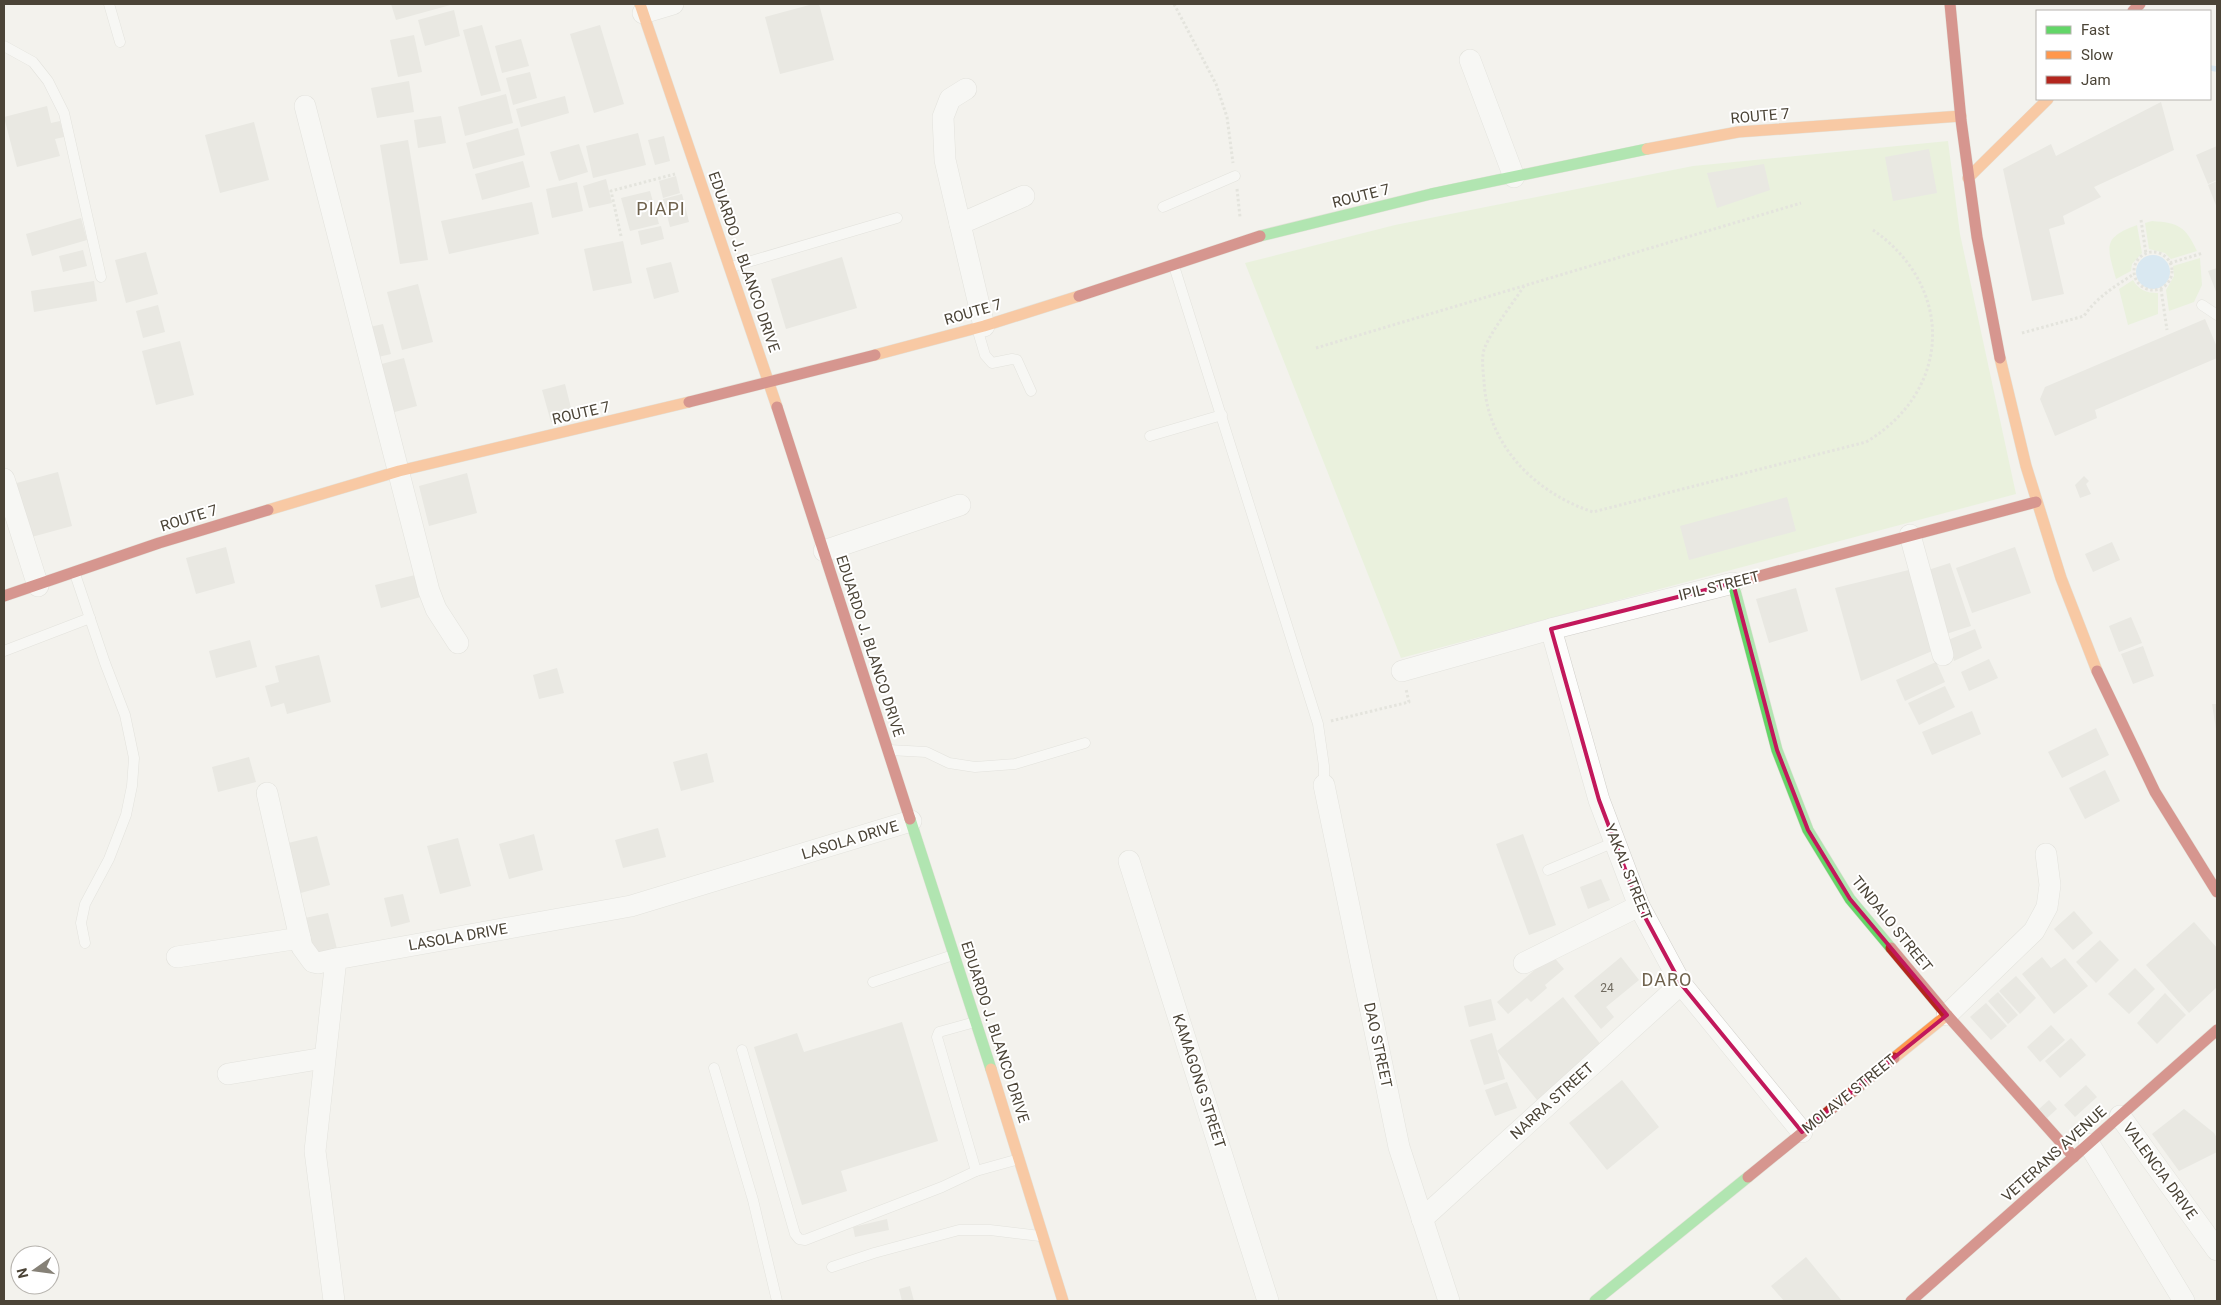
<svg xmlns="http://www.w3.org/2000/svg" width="2221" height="1305" viewBox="0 0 2221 1305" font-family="Roboto,sans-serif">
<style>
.green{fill:#dff0cb}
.water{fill:#badbf5}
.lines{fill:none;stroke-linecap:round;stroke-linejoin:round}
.stream{stroke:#badbf5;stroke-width:5.5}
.building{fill:#dddbd5}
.lane-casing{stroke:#d1cfca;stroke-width:11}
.street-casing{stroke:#d1cfca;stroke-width:22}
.fast-casing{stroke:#d3cfc3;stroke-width:12}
.slow-casing{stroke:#d3cfc3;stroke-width:12}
.jam-casing{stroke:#d3cfc3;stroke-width:12}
.path{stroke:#d3d2cb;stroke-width:3;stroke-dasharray:2.5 2.5;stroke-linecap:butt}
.lane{stroke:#fdfdfc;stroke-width:10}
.street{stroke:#fdfdfc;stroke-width:21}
.fast{stroke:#63d668;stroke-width:11}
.slow{stroke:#ff974d;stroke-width:11}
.jam{stroke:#b3261e;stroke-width:11}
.marked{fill:none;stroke:#c2185b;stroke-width:4;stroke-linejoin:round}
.labels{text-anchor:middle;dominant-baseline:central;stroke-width:4;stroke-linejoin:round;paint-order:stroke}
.number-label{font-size:12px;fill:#706a5f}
.street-label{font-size:15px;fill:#4b4437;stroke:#fff}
.quarter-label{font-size:18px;letter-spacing:1px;fill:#6f624d;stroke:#fff}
</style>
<rect width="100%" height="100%" fill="#f3f2ed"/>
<g class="green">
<path d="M1948,141L1960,234L2016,494L1401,658L1245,263L1395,225L1693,166Z"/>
<path d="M2152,221C2179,223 2185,226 2197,251L2171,259L2165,253L2149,249L2145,223Z"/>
<path d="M2137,225L2142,253L2132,264L2131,271L2116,279C2107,246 2102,238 2137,225Z"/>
<path d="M2200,258L2202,285L2194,302L2169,311L2166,290L2174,276L2173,266Z"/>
<path d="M2133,280C2139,290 2146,293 2158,293V314L2128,325L2119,289Z"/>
</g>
<circle class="water" cx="2153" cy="272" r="17"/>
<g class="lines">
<path class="stream" d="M2210,68L2217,69"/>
</g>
<g class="building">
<path d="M391,4H454L396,20Z"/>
<path d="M813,4H819L834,60L780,74L765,17Z"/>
<path d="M454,10L460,36L425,46L418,20Z"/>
<path d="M482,25L501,91L481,96L463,30Z"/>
<path d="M600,25L624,104L594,113L570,34Z"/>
<path d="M414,35L422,72L398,77L390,40Z"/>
<path d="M521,39L529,66L502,73L495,46Z"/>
<path d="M530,72L537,98L513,105L506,78Z"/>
<path d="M409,81L414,112L377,118L371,88Z"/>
<path d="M506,94L513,123L465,136L458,107Z"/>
<path d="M565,96L569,113L521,127L516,109Z"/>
<path d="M2161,102L2174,150L2094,187L2101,197L2063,216L2065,224L2049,229L2064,294L2032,301L2003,169L2051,144L2056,156Z"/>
<path d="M47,106L51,123L60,121L64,137L55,139L60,156L17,167L4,117Z"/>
<path d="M441,116L446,143L418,148L414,120Z"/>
<path d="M254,122L269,180L220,193L205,135Z"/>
<path d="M518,128L525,155L473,169L466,143Z"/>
<path d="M638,133L646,165L593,178L586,146Z"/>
<path d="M664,136L670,161L655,165L648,140Z"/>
<path d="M408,140L428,260L400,264L380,145Z"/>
<path d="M579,144L588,172L559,181L550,152Z"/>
<path d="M2217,146V180L2208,184L2196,155Z"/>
<path d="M1929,149L1937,193L1893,201L1885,157Z"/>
<path d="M523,161L530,187L482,200L475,174Z"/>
<path d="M1764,164L1770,190L1717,208L1707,173Z"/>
<path d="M676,176L680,193L663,198L659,181Z"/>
<path d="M606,179L612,203L589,208L583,186Z"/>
<path d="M2217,181V208L2208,185Z"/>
<path d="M577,182L583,211L552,218L546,189Z"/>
<path d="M650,191L659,224L630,231L621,198Z"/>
<path d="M682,194L689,222L670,227L663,199Z"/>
<path d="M532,202L539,234L449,254L441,221Z"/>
<path d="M81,218L87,240L32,256L26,234Z"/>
<path d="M661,226L664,239L641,245L638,231Z"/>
<path d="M623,241L632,283L593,291L584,249Z"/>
<path d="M83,250L87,266L63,272L59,256Z"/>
<path d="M146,252L158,294L126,303L115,260Z"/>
<path d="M842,257L857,308L786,329L771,279Z"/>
<path d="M671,262L679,292L654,299L646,268Z"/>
<path d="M2217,268V294L2208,271Z"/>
<path d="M94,281L97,301L34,312L31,291Z"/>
<path d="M418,284L433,342L402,350L387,292Z"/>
<path d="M158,305L165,332L143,338L136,311Z"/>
<path d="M2205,319L2217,347V358L2095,410L2097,418L2055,436L2040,399L2045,387Z"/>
<path d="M383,324L391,354L378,357L370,327Z"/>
<path d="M180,341L194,395L156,405L142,351Z"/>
<path d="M404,358L417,406L391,413L378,365Z"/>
<path d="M565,384L573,416L551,422L542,390Z"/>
<path d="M58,472L72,526L28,538L13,484Z"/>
<path d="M467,473L477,513L429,526L419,486Z"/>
<path d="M2084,476L2089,481L2086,484L2091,494L2080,498L2075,485Z"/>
<path d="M1787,497L1796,531L1689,560L1680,526Z"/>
<path d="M2112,542L2120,560L2093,572L2085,554Z"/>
<path d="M226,547L235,583L196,594L186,558Z"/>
<path d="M2015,547L2031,593L1972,613L1956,568Z"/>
<path d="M1950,563L1971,626L1946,634L1925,571Z"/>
<path d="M1917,568L1937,649L1861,681L1835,588Z"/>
<path d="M423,573L428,595L381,608L375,585Z"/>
<path d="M1796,588L1808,631L1769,643L1756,599Z"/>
<path d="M2131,617L2142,643L2119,652L2109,626Z"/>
<path d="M1975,629L1982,648L1954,661L1948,640Z"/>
<path d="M250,640L257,667L216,678L209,651Z"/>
<path d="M2143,646L2154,676L2133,684L2121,654Z"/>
<path d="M319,655L331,702L287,714L284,703L271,707L265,686L279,682L275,666Z"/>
<path d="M1989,659L1998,678L1969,691L1961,672Z"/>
<path d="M1936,662L1945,682L1905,701L1896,680Z"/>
<path d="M557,668L564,693L539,699L533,675Z"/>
<path d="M1945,686L1955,707L1919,725L1908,703Z"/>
<path d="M2212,704H2217V729H2216Z"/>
<path d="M1972,711L1981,734L1932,755L1922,732Z"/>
<path d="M2096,728L2109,755L2062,778L2048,752Z"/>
<path d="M707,753L714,782L681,791L673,762Z"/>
<path d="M249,757L256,782L218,792L212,767Z"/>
<path d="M2105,770L2120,801L2085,819L2069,788Z"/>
<path d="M658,828L666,857L623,868L615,840Z"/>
<path d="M534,834L543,870L509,879L499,844Z"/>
<path d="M1523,834L1556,925L1529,935L1496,844Z"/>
<path d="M317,836L330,885L297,894L284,844Z"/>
<path d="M458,838L471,886L440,894L427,846Z"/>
<path d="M1601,879L1610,900L1588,909L1580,887Z"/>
<path d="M403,894L410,922L391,927L384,898Z"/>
<path d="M2074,911L2093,933L2073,950L2054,929Z"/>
<path d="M328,913L337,949L313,955L305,918Z"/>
<path d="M2194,922L2217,948V987L2189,1013L2146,965Z"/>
<path d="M2100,940L2119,960L2096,983L2076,962Z"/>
<path d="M1552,955L1564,969L1545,985L1547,988L1531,1002L1527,998L1508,1014L1497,1002Z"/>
<path d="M1621,957L1639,980L1606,1007L1614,1017L1601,1029L1574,996Z"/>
<path d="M2042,957L2051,968L2065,958L2088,986L2054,1014L2022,974Z"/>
<path d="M2135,968L2155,989L2129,1014L2108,994Z"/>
<path d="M2016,976L2036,998L2020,1014L1999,991Z"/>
<path d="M1998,992L2018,1015L2008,1024L1988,1001Z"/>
<path d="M2165,993L2186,1015L2157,1044L2137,1023Z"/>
<path d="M1563,997L1602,1046L1537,1100L1497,1051Z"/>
<path d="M1491,999L1496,1020L1469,1027L1464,1006Z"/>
<path d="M1986,1003L2007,1026L1991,1040L1970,1017Z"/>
<path d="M902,1022L938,1141L841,1171L847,1191L802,1205L754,1047L797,1033L804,1052Z"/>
<path d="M2051,1025L2065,1040L2040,1062L2027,1047Z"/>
<path d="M1492,1033L1505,1079L1484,1085L1470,1040Z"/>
<path d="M2071,1038L2086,1055L2060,1078L2045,1061Z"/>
<path d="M1622,1080L1659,1127L1607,1170L1569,1123Z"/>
<path d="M1507,1082L1517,1108L1495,1116L1485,1090Z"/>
<path d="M2086,1085L2097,1097L2075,1117L2064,1105Z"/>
<path d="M2049,1100L2057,1109L2047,1118L2039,1109Z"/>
<path d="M2184,1109L2214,1133L2217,1138V1152L2179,1171L2152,1134Z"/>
<path d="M887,1219L889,1230L855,1237L853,1227Z"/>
<path d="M1806,1257L1842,1301H1784L1771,1286Z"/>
<path d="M910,1286L914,1301H902L899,1289Z"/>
</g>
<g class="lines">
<defs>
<g id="lane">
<path d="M109,4L120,42"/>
<path d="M4,46L33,62L48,81L64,113L101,277"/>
<path d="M1163,207L1235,176"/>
<path d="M1174,266L1318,724L1324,766V785"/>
<path d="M731,267L897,218"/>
<path d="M2202,305L2217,315"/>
<path d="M977,328L985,355L992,363L1012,359L1017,360L1031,391"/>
<path d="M1150,436L1222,415"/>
<path d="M75,574L105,663L125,715L134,758L132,786L126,815L109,859L85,904L81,923L85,943"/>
<path d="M4,651L90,618"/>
<path d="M889,750L926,752L949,763L975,767L1015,764L1085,743"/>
<path d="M1548,870L1615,842"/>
<path d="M873,982L953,955"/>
<path d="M742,1050L795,1234L799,1239L805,1240L942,1187L976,1171L937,1037L939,1032L975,1022"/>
<path d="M714,1068L753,1200L777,1301"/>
<path d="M976,1171L1019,1159"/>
<path d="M832,1267L874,1253L959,1230H990L1040,1236"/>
</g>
<g id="street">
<path d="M643,13L673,4"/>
<path d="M1470,60L1514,177"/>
<path d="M966,89L950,99L943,117L945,160L984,326"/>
<path d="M305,106L429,591L436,609L458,643"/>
<path d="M960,224L1024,196"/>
<path d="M4,479L38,586"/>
<path d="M1910,535L1943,655"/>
<path d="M824,551L960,505"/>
<path d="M1551,629L1599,800L1639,906L1681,984L1802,1132"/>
<path d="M1402,671L1551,629L1733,583"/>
<path d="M1324,785L1399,1147L1449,1301"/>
<path d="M267,793L302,947L313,962L318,963L336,959"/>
<path d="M1129,861L1268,1301"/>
<path d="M177,957L300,938"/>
<path d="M1524,963L1639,906"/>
<path d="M1947,1015L2034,931L2047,907L2050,885L2046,854"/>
<path d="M228,1074L324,1058"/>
<path d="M2120,1116L2217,1250"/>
<path d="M2089,1144L2184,1301"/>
<path d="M1422,1219L1681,984"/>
<path d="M334,1301L315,1151L336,959L631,906L911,821"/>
</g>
<g id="fast">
<path d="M1260,236L1431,194L1647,149"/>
<path d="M1741,581L1733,583L1777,750L1808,830L1850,899L1891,948"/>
<path d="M910,819L991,1069"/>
<path d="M1595,1301L1748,1177"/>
</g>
<g id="slow">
<path d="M640,4L777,407"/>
<path d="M1647,149L1738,132L1961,116"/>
<path d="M1968,178L2048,99"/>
<path d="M875,355L984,326L1079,296"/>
<path d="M2000,358L2026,466L2061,578L2097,671"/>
<path d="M268,510L399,471L689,402"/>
<path d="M1894,1058L1947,1015"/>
<path d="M991,1069L1063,1301"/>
</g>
<g id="jam">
<path d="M1950,4L1961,120L1977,237L2000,358"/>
<path d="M2133,11L2140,4"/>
<path d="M1079,296L1260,236"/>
<path d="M689,402L875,355"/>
<path d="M777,407L910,819"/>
<path d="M1741,581L2036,502"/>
<path d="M4,596L159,543L268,510"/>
<path d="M2097,671L2155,792L2217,892"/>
<path d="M1891,948L1947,1015L2074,1157"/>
<path d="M1748,1177L1894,1058"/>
<path d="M1911,1301L2217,1030"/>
</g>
</defs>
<use href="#lane" class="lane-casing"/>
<use href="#street" class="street-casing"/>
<use href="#fast" class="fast-casing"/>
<use href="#slow" class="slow-casing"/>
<use href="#jam" class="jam-casing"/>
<g class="path">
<path d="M1174,4L1216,84L1227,117L1233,163"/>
<path d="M1237,189L1240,217"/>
<path d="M2141,220L2146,254"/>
<path d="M621,236L611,191L675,174"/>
<circle cx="2153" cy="271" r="19"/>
<path d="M2170,263L2203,253"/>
<path d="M1524,286C1513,303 1492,330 1485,347C1481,356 1483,371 1484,381C1487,445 1535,493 1593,512L1866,442C1952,391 1955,287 1873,230"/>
<path d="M2161,289L2167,330"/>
<path d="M2022,333L2084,316C2096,298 2115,286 2134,274"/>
<path d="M1316,348L1801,203"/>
<path d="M1331,721L1409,702L1406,689"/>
</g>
<use href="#lane" class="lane"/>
<use href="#street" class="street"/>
<use href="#fast" class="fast"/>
<use href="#slow" class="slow"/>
<use href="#jam" class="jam"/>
</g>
<path d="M0 0H2221V1305H0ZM1733,583L1777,750L1808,830L1850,899L1947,1015L1802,1132L1681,984L1639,906L1599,800L1551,629Z" fill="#f3f2ed" fill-opacity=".55" fill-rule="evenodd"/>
<path class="marked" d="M1733,583L1777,750L1808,830L1850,899L1947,1015L1802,1132L1681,984L1639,906L1599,800L1551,629Z"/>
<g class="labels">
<g class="number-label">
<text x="1607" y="988">24</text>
</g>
<g class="street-label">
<text transform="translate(1760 116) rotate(-5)">ROUTE 7</text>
<text transform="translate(1361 196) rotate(-14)">ROUTE 7</text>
<text transform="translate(744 262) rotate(71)">EDUARDO J. BLANCO DRIVE</text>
<text transform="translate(973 312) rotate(-16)">ROUTE 7</text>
<text transform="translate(581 413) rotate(-13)">ROUTE 7</text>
<text transform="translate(189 518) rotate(-17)">ROUTE 7</text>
<text transform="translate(1719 586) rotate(-14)">IPIL STREET</text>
<text transform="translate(870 646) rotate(72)">EDUARDO J. BLANCO DRIVE</text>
<text transform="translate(850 840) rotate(-17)">LASOLA DRIVE</text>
<text transform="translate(1628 872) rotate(68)">YAKAL STREET</text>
<text transform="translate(1892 924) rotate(51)">TINDALO STREET</text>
<text transform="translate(458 937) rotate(-10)">LASOLA DRIVE</text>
<text transform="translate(995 1032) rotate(72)">EDUARDO J. BLANCO DRIVE</text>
<text transform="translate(1378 1045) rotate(78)">DAO STREET</text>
<text transform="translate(1199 1081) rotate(72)">KAMAGONG STREET</text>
<text transform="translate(1849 1094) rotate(-39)">MOLAVE STREET</text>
<text transform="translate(1552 1101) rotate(-42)">NARRA STREET</text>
<text transform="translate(2054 1154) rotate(-42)">VETERANS AVENUE</text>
<text transform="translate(2160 1171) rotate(54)">VALENCIA DRIVE</text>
</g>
<g class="quarter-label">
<text x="661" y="208">PIAPI</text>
<text x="1667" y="979">DARO</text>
</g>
</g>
<rect width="2221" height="1305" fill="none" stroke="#4b4437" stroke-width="10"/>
<rect x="2036" y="10" width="175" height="90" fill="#ffffff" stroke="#b7b4af"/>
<rect x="2046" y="26" width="25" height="8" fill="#63d668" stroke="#b7b4af"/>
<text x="2081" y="35" font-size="15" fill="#4b4437">Fast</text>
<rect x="2046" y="51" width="25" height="8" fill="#ff974d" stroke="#b7b4af"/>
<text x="2081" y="60" font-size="15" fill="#4b4437">Slow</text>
<rect x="2046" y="76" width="25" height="8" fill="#b3261e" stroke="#b7b4af"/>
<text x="2081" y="85" font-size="15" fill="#4b4437">Jam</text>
<g transform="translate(35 1270) rotate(256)"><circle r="24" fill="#ffffff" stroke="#b7b4af"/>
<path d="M0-4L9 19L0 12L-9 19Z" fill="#868177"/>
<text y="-8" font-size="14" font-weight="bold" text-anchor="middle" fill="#4b4437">N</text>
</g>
</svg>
